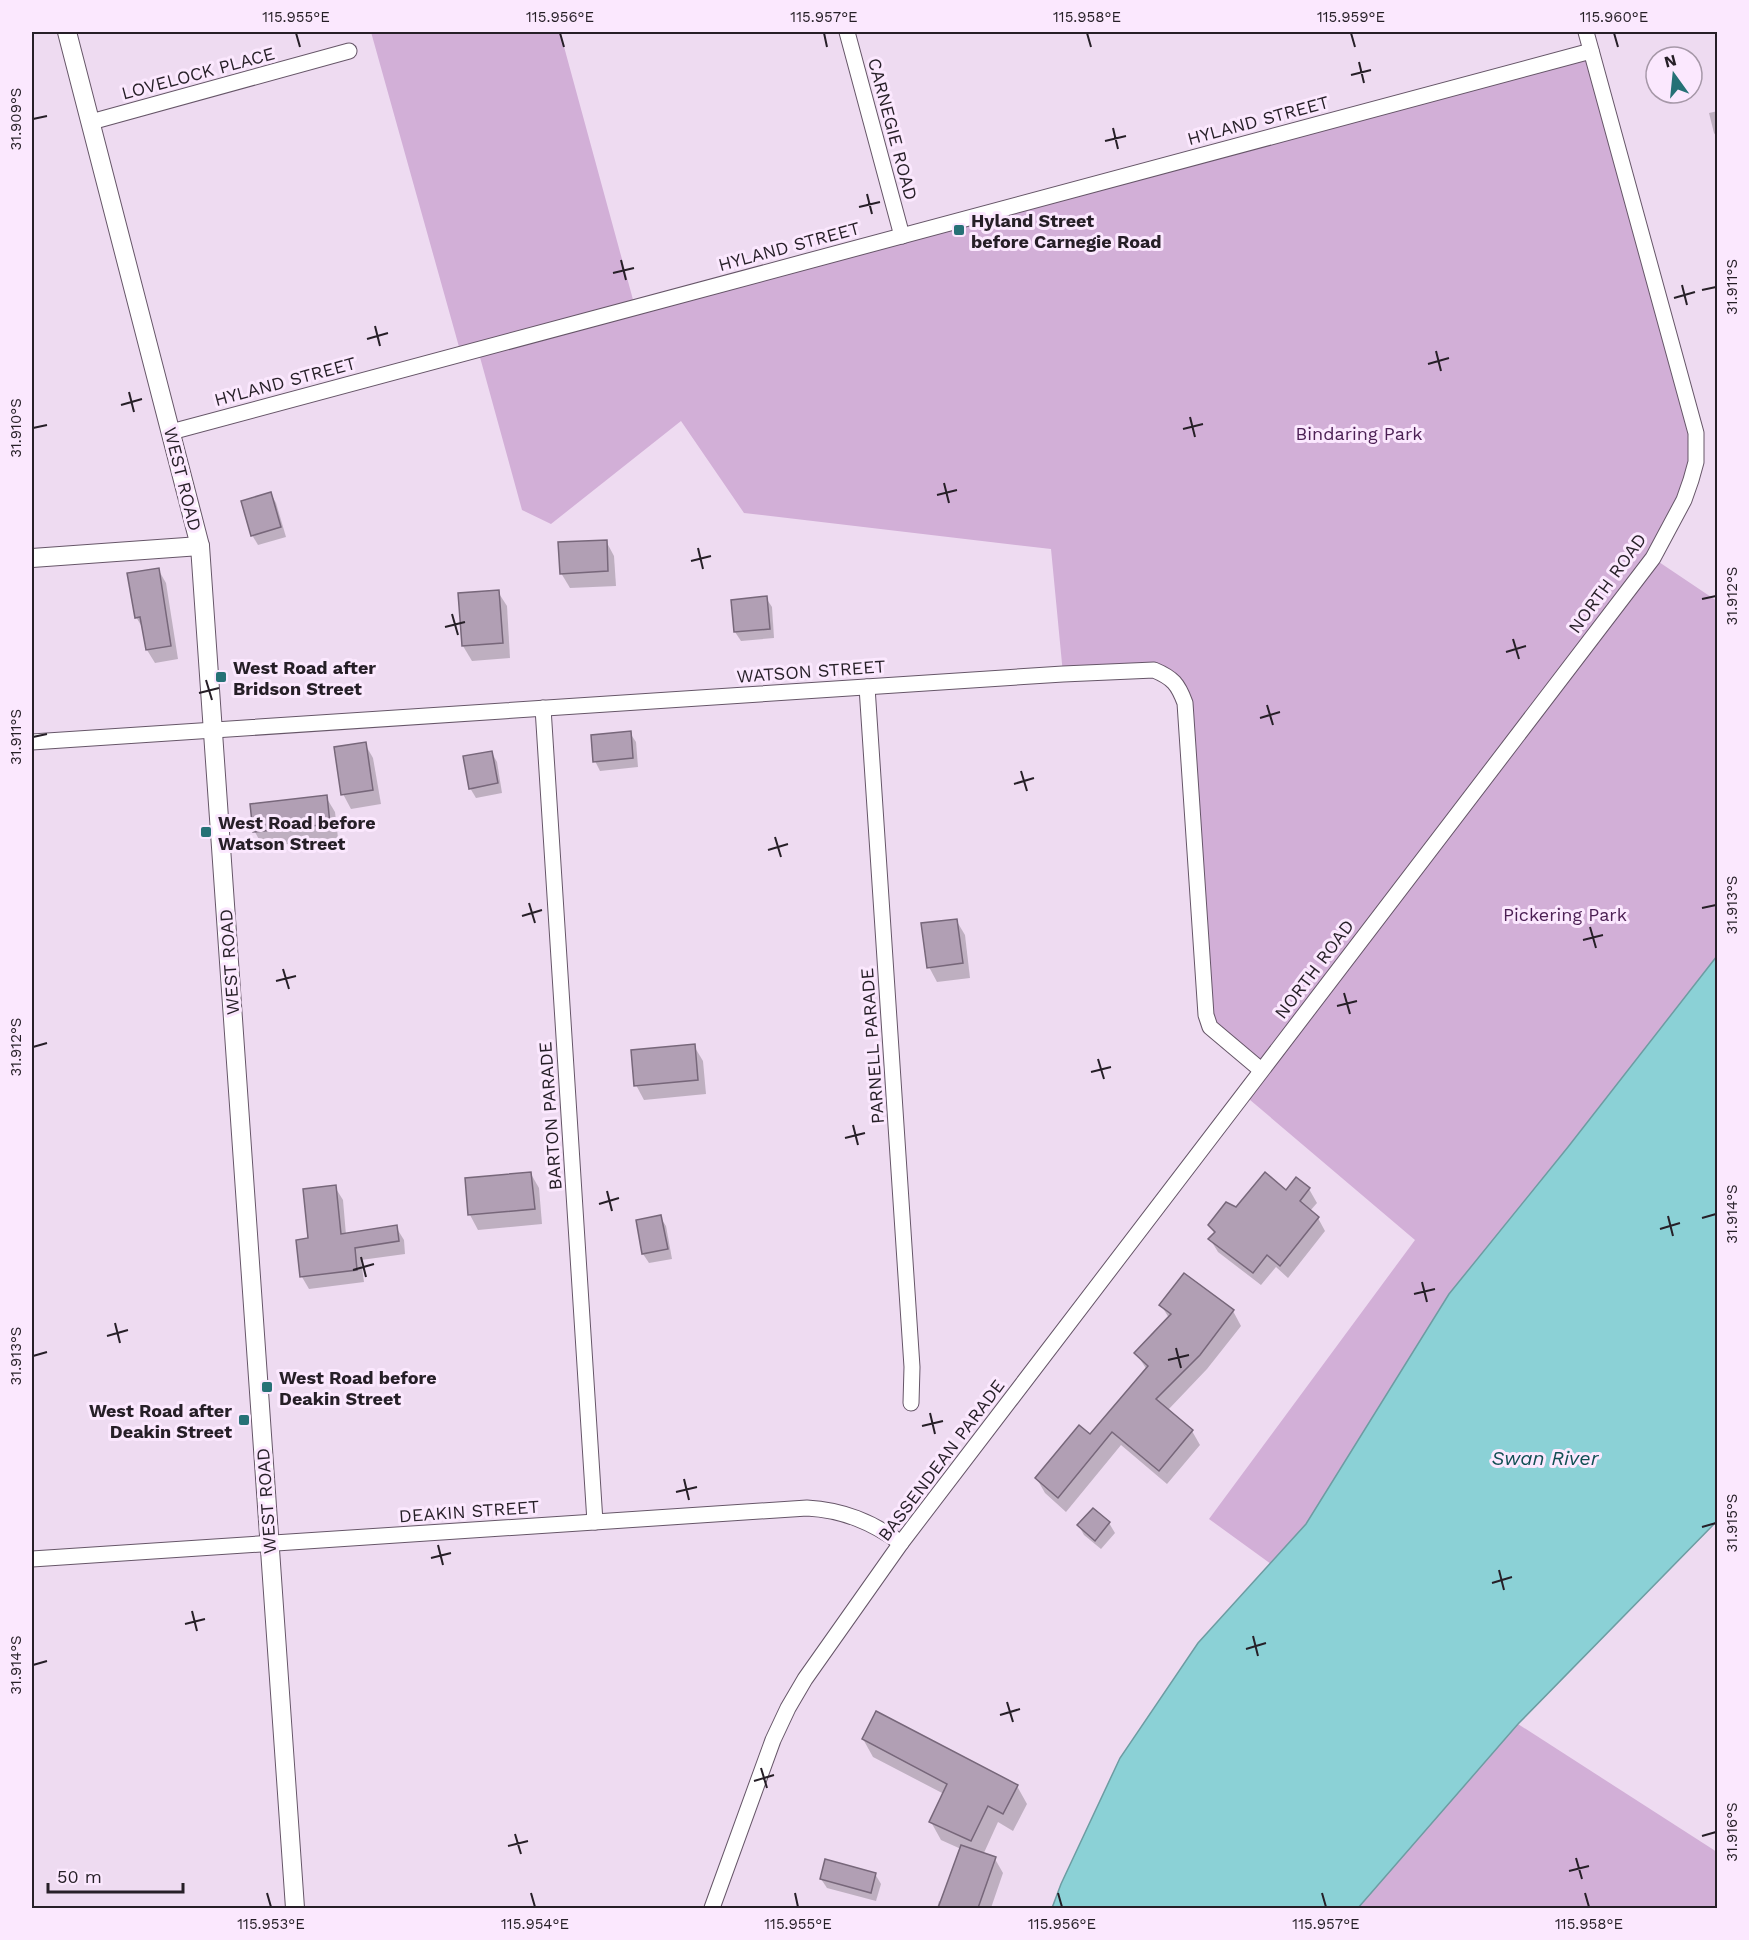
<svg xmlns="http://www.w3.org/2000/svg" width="1749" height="1940" viewBox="0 0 1749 1940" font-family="'Work Sans',sans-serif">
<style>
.green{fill:#d2afd7}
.water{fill:#8bd1d6;stroke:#6d9ca2;stroke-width:1.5}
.shadow{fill:#0003}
.building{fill:#b19fb4;stroke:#77677a;stroke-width:1.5}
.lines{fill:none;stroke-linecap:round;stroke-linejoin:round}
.minor-casing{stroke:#665668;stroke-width:17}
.tertiary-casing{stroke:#665668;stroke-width:20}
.minor{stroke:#fff;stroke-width:15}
.tertiary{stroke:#fff;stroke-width:18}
.ticks{fill:none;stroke:#261f27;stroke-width:2}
.poi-dot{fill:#267176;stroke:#fbe8fe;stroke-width:2}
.labels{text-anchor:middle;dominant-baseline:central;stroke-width:6;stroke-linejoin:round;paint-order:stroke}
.street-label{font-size:18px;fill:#261f27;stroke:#fbe8fe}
.poi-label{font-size:18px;font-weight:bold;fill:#261f27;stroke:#fbe8fe;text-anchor:start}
.park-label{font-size:18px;fill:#4c2054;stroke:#fbe8fe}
.water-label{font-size:20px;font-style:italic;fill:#114f53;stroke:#fbe8fe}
.neatline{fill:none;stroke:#261f27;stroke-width:2}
.ticks-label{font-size:15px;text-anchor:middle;fill:#261f27}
</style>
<rect width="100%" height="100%" fill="#eedbf1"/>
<g class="green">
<path d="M371,32H560L635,307L1591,51L1696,462L1653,558L1717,601V956L1568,1147L1449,1294L1306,1524L1271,1564L1209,1519L1415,1240L1243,1094L1261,1070L1210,1027L1185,703L1167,675L1063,674L1051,549L744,513L681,421L551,524L522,510L478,350L461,354Z"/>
<path d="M1518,1724L1717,1852V1908H1358Z"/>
</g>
<path class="water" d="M1717,956V1521L1518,1724L1358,1908H1052L1061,1884L1120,1758L1198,1643L1306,1524L1449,1294L1568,1147Z"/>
<g class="shadow">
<path d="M1718,111V139L1714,133L1709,113Z"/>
<path d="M271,494L276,503L286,537L258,545L252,535Z"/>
<path d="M606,541L614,556L616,586L570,588L561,573Z"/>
<path d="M158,569L166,583L178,659L155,663L147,650L144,630L136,617Z"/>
<path d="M498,592L507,606L510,658L472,661L463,646L459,594Z"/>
<path d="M766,598L772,607L774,638L741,641L735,632Z"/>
<path d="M630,733L636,742L638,767L600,771L595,761Z"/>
<path d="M365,744L373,758L381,804L351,809L343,794Z"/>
<path d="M492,753L497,762L502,793L476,798L470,788Z"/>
<path d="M326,797L335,812L338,838L263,847L255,832L252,805Z"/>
<path d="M956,920L965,935L970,978L937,982L929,967Z"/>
<path d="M694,1046L703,1061L706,1094L644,1100L636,1085Z"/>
<path d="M531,1174L539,1188L542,1224L478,1230L470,1215L467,1179Z"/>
<path d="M335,1187L343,1200L346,1235L396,1227L404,1240L405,1254L361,1260L364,1282L309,1289L302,1277L309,1240Z"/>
<path d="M1309,1189L1317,1203L1310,1211L1318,1218L1325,1231L1288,1278L1276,1267L1261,1285L1218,1252L1210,1239L1215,1234L1210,1226L1237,1209L1286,1192Z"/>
<path d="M660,1217L666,1226L672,1259L649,1263L643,1254Z"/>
<path d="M1161,1305L1233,1311L1241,1326L1207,1369L1167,1411L1192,1431L1200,1445L1167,1484L1121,1445L1066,1512L1045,1493L1037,1479L1091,1436L1147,1370L1136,1353L1169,1318Z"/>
<path d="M1093,1510L1109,1523L1115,1533L1101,1549L1084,1535L1079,1526Z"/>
<path d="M863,1739L1017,1786L1027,1804L1013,1831L998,1822L983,1855L995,1859L1003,1873L991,1908H937L939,1901L942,1902L961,1849L941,1840L931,1822L944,1794L873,1757Z"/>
<path d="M875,1874L881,1884L876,1901L827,1888L821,1879Z"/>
</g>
<g class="building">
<path d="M271,492L281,527L251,536L241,501Z"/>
<path d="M607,540L608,571L560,574L558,542Z"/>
<path d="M159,568L171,646L146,650L140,617L135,618L127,573Z"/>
<path d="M499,590L503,643L462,646L458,593Z"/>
<path d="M767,596L770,629L734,632L731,600Z"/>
<path d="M631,731L633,758L593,762L591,735Z"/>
<path d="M366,742L373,790L341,795L334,747Z"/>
<path d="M492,751L498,783L469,789L463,756Z"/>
<path d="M327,795L330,824L253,832L250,804Z"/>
<path d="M957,919L963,963L927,968L921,923Z"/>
<path d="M695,1044L698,1080L634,1086L631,1050Z"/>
<path d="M531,1172L535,1209L468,1215L465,1178Z"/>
<path d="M1265,1172L1286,1190L1296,1177L1310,1188L1300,1201L1319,1217L1280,1266L1267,1255L1253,1273L1208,1239L1215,1232L1208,1225L1226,1202L1236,1207Z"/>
<path d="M336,1185L341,1234L397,1225L399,1241L355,1248L357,1270L300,1277L296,1240L308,1238L303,1189Z"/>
<path d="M661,1215L668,1249L642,1254L636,1220Z"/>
<path d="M1184,1273L1234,1310L1200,1355L1156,1399L1193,1430L1159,1471L1112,1432L1058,1498L1035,1478L1079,1425L1090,1434L1148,1366L1134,1353L1171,1314L1159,1305Z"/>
<path d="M1093,1508L1110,1522L1095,1541L1077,1525Z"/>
<path d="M876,1711L1018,1785L1003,1814L988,1806L971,1841L929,1822L947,1784L862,1739Z"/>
<path d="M961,1845L996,1857L978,1908H938Z"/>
<path d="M825,1859L876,1873L871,1893L820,1879Z"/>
</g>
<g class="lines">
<defs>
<g id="minor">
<path d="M847,32L902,236"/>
<path d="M91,122L349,51"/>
<path d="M171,432L1591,51"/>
<path d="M867,687L912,1367L911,1403"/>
<path d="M543,708L595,1522"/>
<path d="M32,742L1063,674L1154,670C1173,678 1178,684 1185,703L1206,1015L1210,1027L1261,1070"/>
<path d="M32,1559L807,1508C843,1510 872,1522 901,1543"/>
<path d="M712,1908L773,1740L788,1708L805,1679L901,1543L1653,558L1684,500L1691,480L1696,462V433L1586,32"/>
</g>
<g id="tertiary">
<path d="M67,32L200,546L295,1908"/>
<path d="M32,558L200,546"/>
</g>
</defs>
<use href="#minor" class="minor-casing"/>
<use href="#tertiary" class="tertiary-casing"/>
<use href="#minor" class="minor"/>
<use href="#tertiary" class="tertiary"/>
</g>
<path class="ticks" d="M296,33L300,47M560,33L564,47M824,33L827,47M1087,33L1091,47M1351,33L1355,47M1614,33L1618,47M1359,62L1364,83M1351,75L1371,70M33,119L47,116M1113,128L1118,149M1105,141L1126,136M867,194L872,214M859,207L880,202M621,260L626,280M613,273L634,268M1682,285L1687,305M1702,290L1716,287M1674,298L1695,292M375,326L380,346M367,339L388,333M1436,351L1441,371M1428,364L1449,358M129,392L134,412M121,405L142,399M1190,417L1195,437M33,428L47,425M1183,429L1203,424M944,483L949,503M937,495L957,490M698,548L703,569M691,561L711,556M1702,599L1716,596M452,614L458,635M445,627L465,622M1513,639L1519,659M1506,652L1526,646M206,680L212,700M199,693L219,688M1267,705L1273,725M1260,718L1280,712M33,737L47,734M1021,771L1027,791M1014,784L1034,778M775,837L781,857M768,850L788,844M529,903L535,923M1702,908L1716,905M522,916L542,910M1590,927L1596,948M1583,940L1603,935M283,969L289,989M276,981L296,976M1344,993L1350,1014M1337,1006L1357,1001M33,1047L47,1043M1098,1059L1104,1079M1091,1072L1111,1067M853,1125L858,1145M845,1138L865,1133M607,1191L612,1211M599,1204L619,1198M1668,1216L1673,1236M1702,1218L1716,1214M1660,1229L1680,1223M361,1257L366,1277M353,1270L374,1264M1422,1282L1427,1302M1414,1294L1435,1289M115,1323L120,1343M107,1336L128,1330M1176,1348L1181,1368M33,1356L47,1352M1168,1360L1189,1355M930,1413L935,1434M922,1426L943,1421M684,1479L689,1500M676,1492L697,1487M1702,1527L1716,1523M438,1545L443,1565M431,1558L451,1553M1499,1570L1504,1590M1492,1583L1512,1577M192,1611L197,1631M185,1624L205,1619M1253,1636L1258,1656M1246,1649L1266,1643M33,1665L47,1661M1007,1702L1013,1722M1000,1715L1020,1709M761,1768L767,1788M754,1781L774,1775M515,1834L521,1854M1702,1836L1716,1832M508,1846L528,1841M1576,1858L1582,1879M1569,1871L1589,1866M267,1893L271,1907M531,1893L535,1907M795,1893L798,1907M1058,1893L1062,1907M1322,1893L1326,1907M1585,1893L1589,1907"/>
<g class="poi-dot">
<rect x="953" y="224" width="12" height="12" rx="3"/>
<rect x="215" y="671" width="12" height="12" rx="3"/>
<rect x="200" y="826" width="12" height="12" rx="3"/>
<rect x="261" y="1381" width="12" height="12" rx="3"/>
<rect x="238" y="1414" width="12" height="12" rx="3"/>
</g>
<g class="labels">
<g class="street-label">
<text transform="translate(198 73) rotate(-15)">LOVELOCK PLACE</text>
<text transform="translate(1258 120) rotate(-15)">HYLAND STREET</text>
<text transform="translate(893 129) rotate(75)">CARNEGIE ROAD</text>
<text transform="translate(789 246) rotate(-15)">HYLAND STREET</text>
<text transform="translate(285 381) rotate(-15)">HYLAND STREET</text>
<text transform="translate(183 479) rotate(76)">WEST ROAD</text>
<text transform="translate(1607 583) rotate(-54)">NORTH ROAD</text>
<text transform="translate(811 671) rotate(-4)">WATSON STREET</text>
<text transform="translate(229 962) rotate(-94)">WEST ROAD</text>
<text transform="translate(1314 969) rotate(-53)">NORTH ROAD</text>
<text transform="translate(872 1046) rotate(-94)">PARNELL PARADE</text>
<text transform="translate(550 1116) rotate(-94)">BARTON PARADE</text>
<text transform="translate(941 1460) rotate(-53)">BASSENDEAN PARADE</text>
<text transform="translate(266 1501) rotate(-94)">WEST ROAD</text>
<text transform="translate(469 1511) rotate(-4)">DEAKIN STREET</text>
</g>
<g class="poi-label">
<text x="971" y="220">Hyland Street<tspan x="971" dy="21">before Carnegie Road</tspan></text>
<text x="233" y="667">West Road after<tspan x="233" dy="21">Bridson Street</tspan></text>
<text x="218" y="822">West Road before<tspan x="218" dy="21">Watson Street</tspan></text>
<text x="279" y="1377">West Road before<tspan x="279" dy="21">Deakin Street</tspan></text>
<text x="232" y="1410" text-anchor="end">West Road after<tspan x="232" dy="21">Deakin Street</tspan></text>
</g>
<g class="park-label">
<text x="1359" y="433">Bindaring Park</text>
<text x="1565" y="914">Pickering Park</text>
</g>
<g class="water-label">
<text x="1545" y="1458">Swan River</text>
</g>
</g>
<rect width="1749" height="1940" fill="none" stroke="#fbe8fe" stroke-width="66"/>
<g transform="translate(1674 75) rotate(345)"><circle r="28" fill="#fbe8fe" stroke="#a698a8" stroke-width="1.5"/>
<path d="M0-4.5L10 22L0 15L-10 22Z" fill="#267176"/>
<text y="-9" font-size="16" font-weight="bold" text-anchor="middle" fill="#261f27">N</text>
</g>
<path d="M48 1883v9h135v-9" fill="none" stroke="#261f27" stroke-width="3"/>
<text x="57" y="1883" font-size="18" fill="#261f27" stroke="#fbe8fe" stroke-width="4.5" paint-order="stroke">50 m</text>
<rect x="33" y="33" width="1683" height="1874" class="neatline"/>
<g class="ticks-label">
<text x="296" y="22">115.955°E</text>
<text x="560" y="22">115.956°E</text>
<text x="824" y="22">115.957°E</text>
<text x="1087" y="22">115.958°E</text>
<text x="1351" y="22">115.959°E</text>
<text x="1614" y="22">115.960°E</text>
<text transform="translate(16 119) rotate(-90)" y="5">31.909°S</text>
<text transform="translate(1732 287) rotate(-90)" y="5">31.911°S</text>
<text transform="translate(16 428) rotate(-90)" y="5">31.910°S</text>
<text transform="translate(1732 596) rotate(-90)" y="5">31.912°S</text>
<text transform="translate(16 737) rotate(-90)" y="5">31.911°S</text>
<text transform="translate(1732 905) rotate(-90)" y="5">31.913°S</text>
<text transform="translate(16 1047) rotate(-90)" y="5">31.912°S</text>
<text transform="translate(1732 1214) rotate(-90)" y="5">31.914°S</text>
<text transform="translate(16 1356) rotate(-90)" y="5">31.913°S</text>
<text transform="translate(1732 1523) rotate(-90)" y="5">31.915°S</text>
<text transform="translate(16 1665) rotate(-90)" y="5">31.914°S</text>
<text transform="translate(1732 1832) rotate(-90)" y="5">31.916°S</text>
<text x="271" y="1929">115.953°E</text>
<text x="535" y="1929">115.954°E</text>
<text x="798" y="1929">115.955°E</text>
<text x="1062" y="1929">115.956°E</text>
<text x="1326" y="1929">115.957°E</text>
<text x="1589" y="1929">115.958°E</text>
</g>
</svg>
